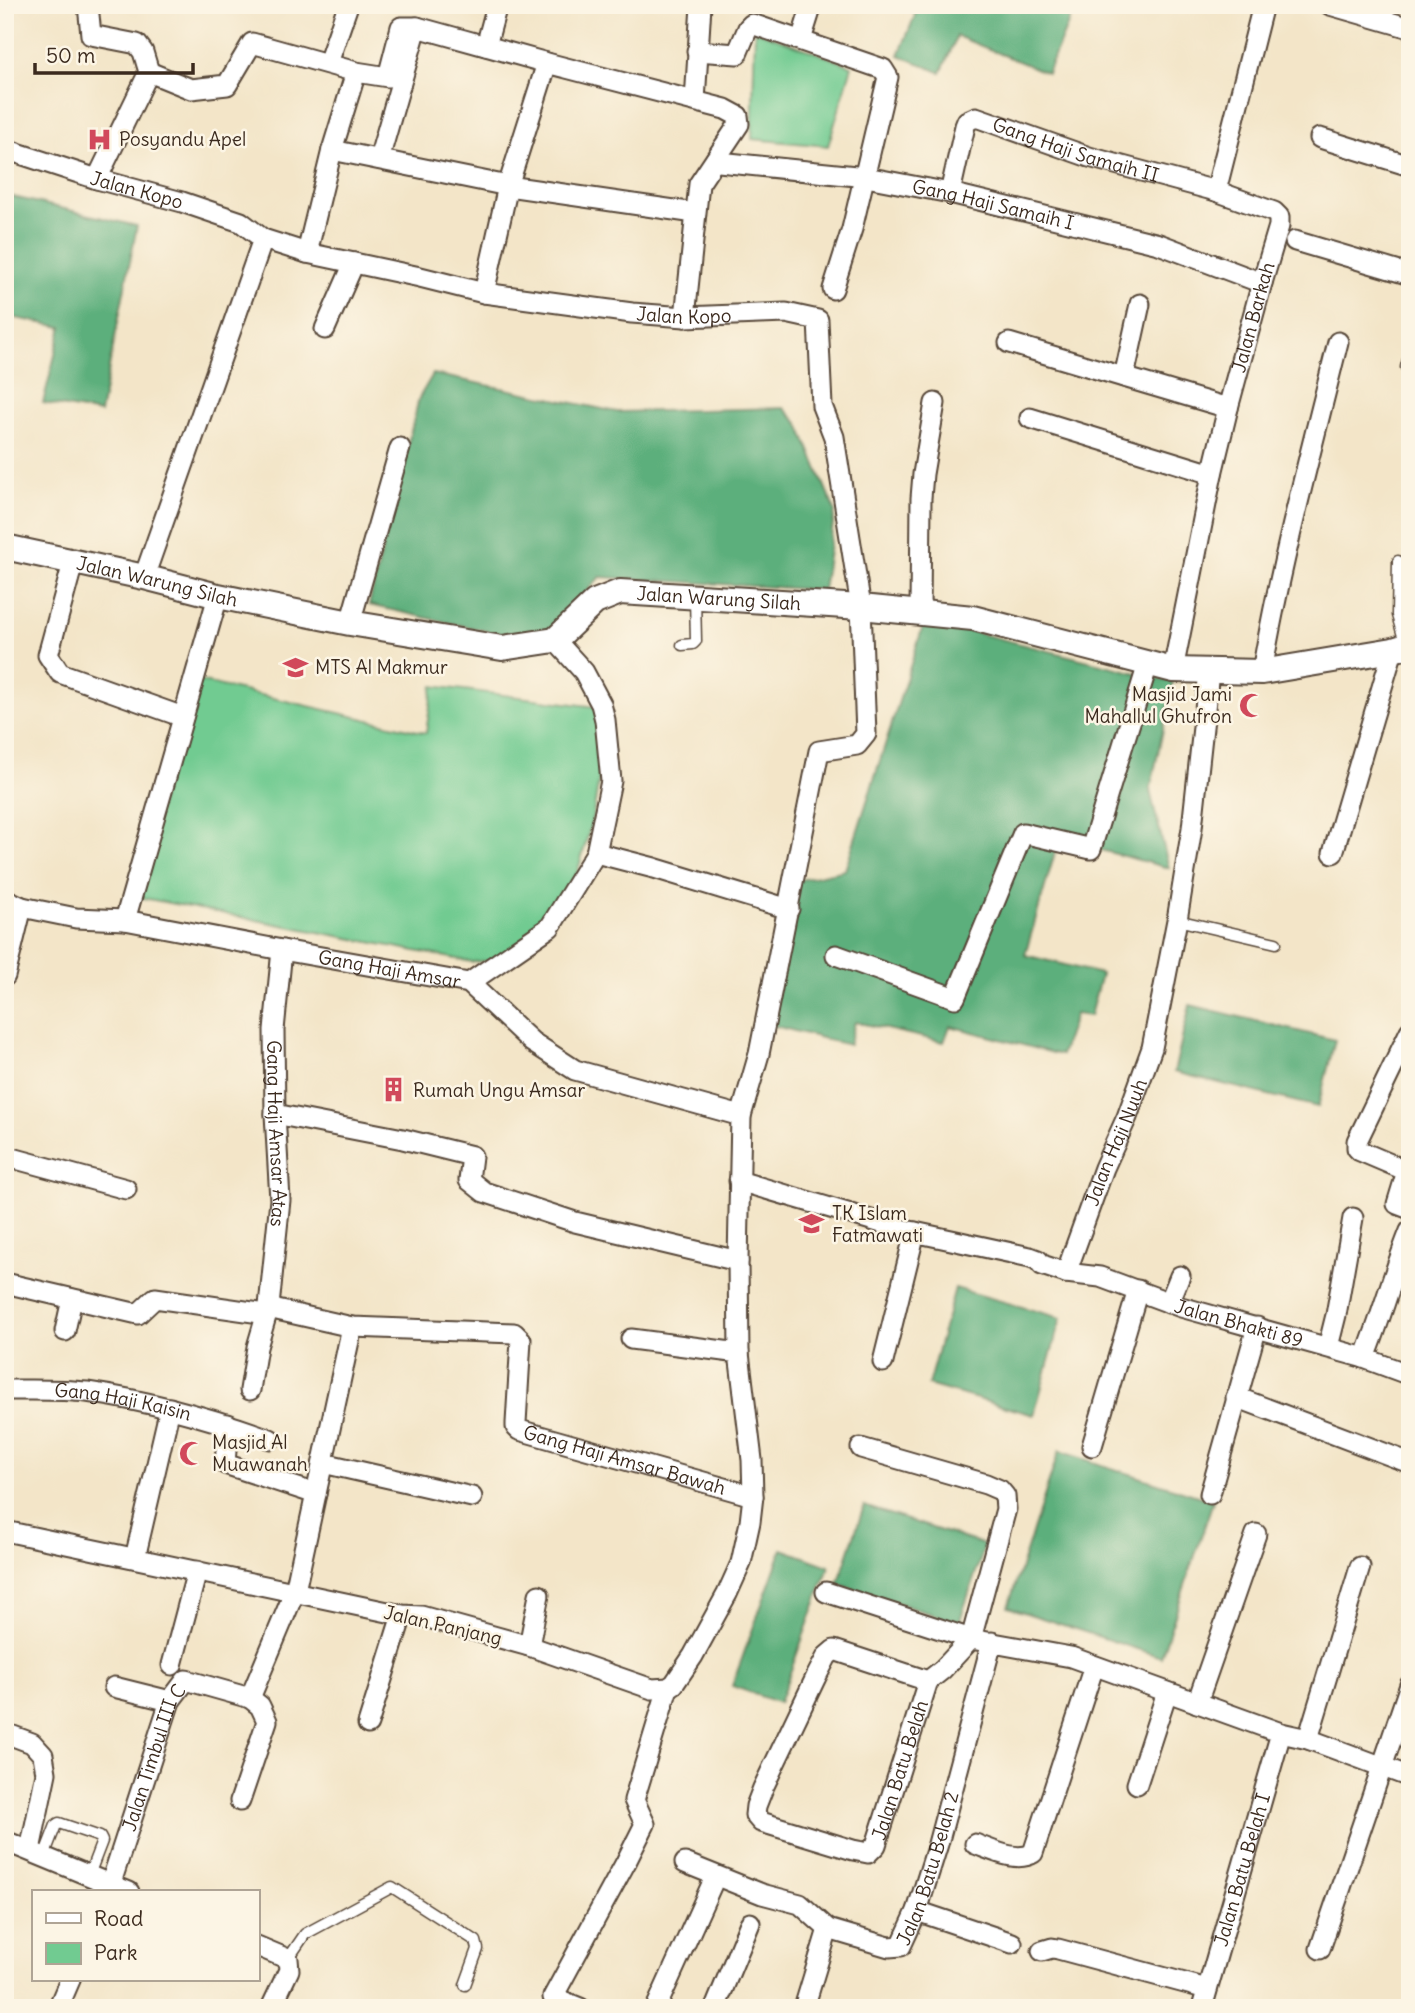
<svg xmlns="http://www.w3.org/2000/svg" width="1415" height="2013" viewBox="0 0 1415 2013" font-family="Delius,sans-serif">
<style>
.green{fill:#71cb91;stroke:#567a58;stroke-width:2}
.forest{fill:#5caf7b;stroke:#4c6c4c;stroke-width:2}
.lines{fill:none;stroke-linecap:round;stroke-linejoin:round}
.service-casing{stroke:#574638;stroke-width:13}
.minor-casing{stroke:#574638;stroke-width:23}
.tertiary-casing{stroke:#574638;stroke-width:28}
.service{stroke:#fff;stroke-width:10}
.minor{stroke:#fff;stroke-width:19}
.tertiary{stroke:#fff;stroke-width:24}
.labels{text-anchor:middle;dominant-baseline:central;stroke-width:5;stroke-linejoin:round;paint-order:stroke}
.poi-label{font-size:19px;fill:#3b2a1e;stroke:#fcf5e5;text-anchor:start}
.street-label{font-size:19px;fill:#3b2a1e;stroke:#fcf5e5}
</style>
<rect width="100%" height="100%" fill="#fcf5e5"/>
<filter id="ink" filterUnits="userSpaceOnUse"><feTurbulence type="fractalNoise" baseFrequency=".0143" numOctaves="2"/><feDisplacementMap in="SourceGraphic" scale="14" xChannelSelector="R" yChannelSelector="G"/><feConvolveMatrix kernelMatrix="1 2 1 2 8 2 1 2 1" color-interpolation-filters="sRGB"/></filter>
<filter id="wash" filterUnits="userSpaceOnUse"><feTurbulence type="fractalNoise" baseFrequency=".00686" numOctaves="4" result="noise"/><feDisplacementMap in="SourceGraphic" scale="28" xChannelSelector="R" yChannelSelector="G"/><feGaussianBlur stdDeviation="1.57" result="paint"/><feColorMatrix in="noise" values="0 0 0 0 0 0 0 0 0 0 0 0 0 0 0 0 0 1.4 0 .05"/><feComposite in="paint" operator="in"/></filter>
<g filter="url(#wash)">
<rect width="100%" height="100%" fill="#f3e5c8"/>
<g class="green">
<path d="M755,30L852,66L828,146L752,139Z"/>
<path d="M195,680L426,733L433,686L597,707L600,726V773L592,821L576,877L544,924L500,960L472,962L133,896Z"/>
</g>
<g class="forest">
<path d="M899,5H1076L1047,73L957,36L941,73L899,55L916,13Z"/>
<path d="M5,195L137,226L100,413L43,403L62,327L5,316Z"/>
<path d="M433,374L617,412L784,408L799,424L835,511L823,590L600,577L540,643L369,605L419,398Z"/>
<path d="M925,620L1173,682L1150,791L1169,868L1059,839L1025,955L1101,974L1090,1016L1075,1014L1061,1055L950,1026L944,1042L855,1022L849,1045L771,1025L799,880L845,870Z"/>
<path d="M1190,1005L1335,1040L1318,1107L1174,1072Z"/>
<path d="M955,1288L1061,1318L1034,1415L928,1385Z"/>
<path d="M1059,1451L1213,1501L1161,1657L1008,1607Z"/>
<path d="M864,1506L985,1545L959,1623L838,1584Z"/>
<path d="M782,1549L829,1566L779,1703L732,1686Z"/>
</g>
</g>
<g filter="url(#ink)">
<g class="lines">
<defs>
<g id="service">
<path d="M1406,367L1410,353"/>
<path d="M1398,561L1397,615L1406,646"/>
<path d="M682,645L693,644L696,641L695,597"/>
<path d="M1177,920L1276,943"/>
<path d="M44,1856L56,1825L59,1823L100,1837L102,1841L89,1875"/>
<path d="M288,1959L305,1934L392,1887L476,1941L478,1949L465,1985"/>
</g>
<g id="minor">
<path d="M88,5L91,35L137,44L143,52L149,72"/>
<path d="M1330,5L1410,28"/>
<path d="M801,40L812,5"/>
<path d="M486,46L497,5"/>
<path d="M697,51L737,54L748,28L752,24L883,69L888,77L852,229L833,289"/>
<path d="M328,63L348,5"/>
<path d="M695,101L701,5"/>
<path d="M1320,138L1410,166"/>
<path id="s1" d="M5,149L97,179L182,202L241,222L263,239L307,253L420,277L484,293L632,313L685,317L786,313L818,320L822,406L834,437L861,607L866,734L857,745L819,751L759,1054L741,1116L738,1261L739,1353L752,1460L753,1496L750,1522L741,1563L727,1594L693,1656L674,1684L668,1688L652,1689L529,1646L421,1616L402,1615L5,1531"/>
<path d="M332,150L508,186L695,213"/>
<path d="M379,159L417,27"/>
<path id="s2" d="M716,159L719,162L866,177L950,193L1159,244L1262,283"/>
<path d="M97,179L149,72L191,89L227,85L252,43L356,72L388,77L401,27H417L547,63L725,109L738,116L739,124L699,184L685,317"/>
<path id="s3" d="M950,193L965,126L967,121L976,117L1089,157L1216,191"/>
<path d="M1295,241L1410,275"/>
<path d="M307,253L332,150L356,72"/>
<path d="M484,293L508,186L547,63"/>
<path d="M325,329L354,263"/>
<path d="M1009,343L1228,408"/>
<path d="M1124,377L1140,304"/>
<path d="M1030,418L1212,474"/>
<path d="M73,563L48,655L60,673L183,717"/>
<path d="M144,577L263,239"/>
<path d="M920,612L921,498L923,474L935,403"/>
<path d="M350,623L400,448"/>
<path id="s4" d="M1173,670L1212,474L1228,408L1262,283L1279,226V217L1274,212L1216,191L1263,5"/>
<path d="M1262,672C1281,561 1311,452 1338,342"/>
<path d="M596,853L654,868L789,909"/>
<path d="M1333,853L1393,650"/>
<path id="s5" d="M5,899L22,907L76,918L125,920L282,950L469,983L532,1042L575,1070L741,1116"/>
<path d="M125,920L218,596"/>
<path id="s6" d="M282,950L274,1030L275,1114L280,1200L269,1306L277,1310L352,1327L514,1333L521,1340L516,1423V1427L519,1430L753,1496"/>
<path d="M836,955L955,998L1023,833L1091,849L1148,664"/>
<path d="M5,976L22,907"/>
<path d="M469,983L550,927L596,853L611,781L605,720L601,704L584,672L555,640"/>
<path d="M1410,1031L1357,1141V1148L1360,1151L1407,1171L1397,1204L1410,1209"/>
<path d="M275,1114L403,1139L472,1156L469,1180L484,1192L575,1222L738,1261"/>
<path d="M5,1156L126,1189"/>
<path id="s7" d="M739,1181L905,1230L1030,1257L1038,1260L1042,1265L1066,1273L1100,1277L1181,1307L1361,1357L1410,1375"/>
<path id="s8" d="M1066,1273L1104,1168L1127,1117L1152,1048L1177,920L1192,828L1209,672"/>
<path d="M5,1283L138,1314L155,1298L266,1314"/>
<path d="M1169,1303L1180,1276"/>
<path d="M65,1331L72,1299"/>
<path d="M631,1339L739,1353"/>
<path d="M1328,1347L1336,1315L1353,1218"/>
<path d="M1365,1358C1382,1316 1393,1273 1410,1231"/>
<path d="M883,1362L915,1232"/>
<path id="s9" d="M5,1390C32,1390 60,1389 87,1392C149,1401 211,1418 270,1439"/>
<path d="M250,1390L257,1347L269,1306"/>
<path d="M1236,1397L1410,1463"/>
<path d="M228,1424L225,1464L316,1494"/>
<path d="M1092,1446L1138,1290"/>
<path d="M323,1463L472,1497"/>
<path d="M1210,1494L1257,1327"/>
<path d="M135,1558L170,1408"/>
<path d="M826,1592L971,1639L1006,1509L1005,1496L1000,1490L986,1484L861,1448"/>
<path d="M529,1646L539,1595"/>
<path d="M172,1665L197,1571"/>
<path id="s10" d="M928,1681L834,1650L827,1656L816,1677L763,1788L756,1806L755,1815L761,1822L853,1850L868,1853L876,1845L928,1681L942,1670L971,1639L1071,1657L1281,1733L1308,1739L1410,1777"/>
<path d="M114,1687L170,1701"/>
<path d="M1197,1703L1256,1534"/>
<path d="M368,1724L402,1615"/>
<path d="M5,1733L32,1743L43,1755L46,1773L30,1850"/>
<path d="M1308,1739L1360,1567"/>
<path d="M1137,1784L1167,1692"/>
<path d="M240,1801L267,1721L260,1706L250,1698"/>
<path d="M5,1841L129,1892"/>
<path d="M975,1844C992,1850 1017,1863 1033,1853L1094,1666"/>
<path id="s11" d="M685,1863L762,1894L800,1904L828,1929L889,1947L901,1946L917,1911L938,1844L992,1642"/>
<path id="s12" d="M108,1892L170,1701L186,1680L250,1698L295,1591L352,1327"/>
<path d="M917,1911L1012,1943"/>
<path d="M257,1946L288,1959L289,1970L271,2008"/>
<path d="M1320,1949L1410,1685"/>
<path d="M1042,1951L1052,1948L1058,1949L1207,1989"/>
<path d="M58,2008L70,1980"/>
<path d="M580,2008L553,1997L626,1862L645,1824L634,1800L668,1688"/>
<path d="M656,2008L712,1884"/>
<path d="M715,2008L750,1923"/>
<path d="M804,2008L828,1929"/>
<path id="s13" d="M1202,2008L1281,1733"/>
</g>
<g id="tertiary">
<path id="s14" d="M5,547L144,577L218,596L350,623L502,648L555,640L595,602L620,592L861,607L973,618L1173,670L1262,672L1393,650L1410,645"/>
</g>
</defs>
<use href="#service" class="service-casing"/>
<use href="#minor" class="minor-casing"/>
<use href="#tertiary" class="tertiary-casing"/>
<use href="#service" class="service"/>
<use href="#minor" class="minor"/>
<use href="#tertiary" class="tertiary"/>
</g>
</g>
<defs>
<symbol id="hospital-bare" viewBox="-9 -9 18 18"><path d="M-5-5h3v3.5h4V-5h3V5h-3V1.5h-4V5h-3Z" fill="#d1495b" stroke="#fcf5e5" stroke-width="2.5" paint-order="stroke"/></symbol>
<symbol id="school-bare" viewBox="-9 -9 18 18"><path d="M0-5L7-2L0 1L-7-2ZM-4 1L0 2.5L4 1V4Q0 6-4 4Z" fill="#d1495b" stroke="#fcf5e5" stroke-width="2.5" paint-order="stroke"/></symbol>
<symbol id="mosque-bare" viewBox="-9 -9 18 18"><path d="M3.5-4.9A6 6 0 1 0 3.5 4.9A5 5 0 1 1 3.5-4.9Z" fill="#d1495b" stroke="#fcf5e5" stroke-width="2.5" paint-order="stroke"/></symbol>
<symbol id="building-bare" viewBox="-9 -9 18 18"><path d="M-4-6H4V6H1V3H-1V6H-4ZM-2.5-4.3h1.7v1.8h-1.7ZM.8-4.3h1.7v1.8H.8ZM-2.5-1h1.7V.8h-1.7ZM.8-1h1.7V.8H.8Z" fill="#d1495b" stroke="#fcf5e5" stroke-width="2.5" paint-order="stroke"/></symbol>
</defs>
<g fill-rule="evenodd">
<use href="#hospital-bare" x="82" y="122" width="35" height="35"/>
<use href="#school-bare" x="278" y="650" width="35" height="35"/>
<use href="#mosque-bare" x="1234" y="688" width="35" height="35"/>
<use href="#building-bare" x="376" y="1072" width="35" height="35"/>
<use href="#school-bare" x="794" y="1206" width="35" height="35"/>
<use href="#mosque-bare" x="174" y="1436" width="35" height="35"/>
</g>
<g class="labels">
<g class="poi-label">
<text x="119" y="139">Posyandu Apel</text>
<text x="315" y="667">MTS Al Makmur</text>
<text x="1232" y="694" text-anchor="end">Masjid Jami<tspan x="1232" dy="22">Mahallul Ghufron</tspan></text>
<text x="413" y="1090">Rumah Ungu Amsar</text>
<text x="832" y="1213">TK Islam<tspan x="832" dy="22">Fatmawati</tspan></text>
<text x="212" y="1442">Masjid Al<tspan x="212" dy="22">Muawanah</tspan></text>
</g>
<g class="street-label">
<text stroke="none"><textPath href="#s3" startOffset="189">Gang Haji Samaih II</textPath></text>
<text stroke="none"><textPath href="#s1" startOffset="138">Jalan Kopo</textPath></text>
<text stroke="none"><textPath href="#s2" startOffset="282">Gang Haji Samaih I</textPath></text>
<text stroke="none"><textPath href="#s1" startOffset="704">Jalan Kopo</textPath></text>
<text stroke="none"><textPath href="#s4" startOffset="362">Jalan Barkah</textPath></text>
<text stroke="none"><textPath href="#s14" startOffset="156">Jalan Warung Silah</textPath></text>
<text stroke="none"><textPath href="#s14" startOffset="742">Jalan Warung Silah</textPath></text>
<text stroke="none"><textPath href="#s5" startOffset="392">Gang Haji Amsar</textPath></text>
<text stroke="none"><textPath href="#s6" startOffset="184">Gang Haji Amsar Atas</textPath></text>
<text stroke="none"><textPath href="#s8" startOffset="140">Jalan Haji Nuuh</textPath></text>
<text stroke="none"><textPath href="#s7" startOffset="522">Jalan Bhakti 89</textPath></text>
<text stroke="none"><textPath href="#s9" startOffset="119">Gang Haji Kaisin</textPath></text>
<text stroke="none"><textPath href="#s6" startOffset="816">Gang Haji Amsar Bawah</textPath></text>
<text transform="translate(443 1625) rotate(13)">Jalan Panjang</text>
<text stroke="none"><textPath href="#s12" startOffset="142">Jalan Timbul III C</textPath></text>
<text stroke="none"><textPath href="#s10" startOffset="494">Jalan Batu Belah</textPath></text>
<text stroke="none"><textPath href="#s11" startOffset="318">Jalan Batu Belah 2</textPath></text>
<text stroke="none"><textPath href="#s13" startOffset="144">Jalan Batu Belah I</textPath></text>
</g>
</g>
<rect width="1415" height="2013" fill="none" stroke="#fcf5e5" stroke-width="28"/>
<rect x="32" y="1890" width="228" height="91" fill="#fcf5e5" stroke="#afa495" stroke-width="2"/>
<rect x="46" y="1913" width="35" height="10" fill="#ffffff" stroke="#afa495" stroke-width="2"/>
<text x="94" y="1926" font-size="21" fill="#3b2a1e">Road</text>
<rect x="46" y="1943" width="35" height="21" fill="#71cb91" stroke="#afa495" stroke-width="2"/>
<text x="94" y="1960" font-size="21" fill="#3b2a1e">Park</text>
<path d="M35 63v10h158v-10" fill="none" stroke="#3b2a1e" stroke-width="3.5"/>
<text x="46" y="63" font-size="21" fill="#3b2a1e" stroke="#fcf5e5" stroke-width="5" paint-order="stroke">50 m</text>
</svg>
